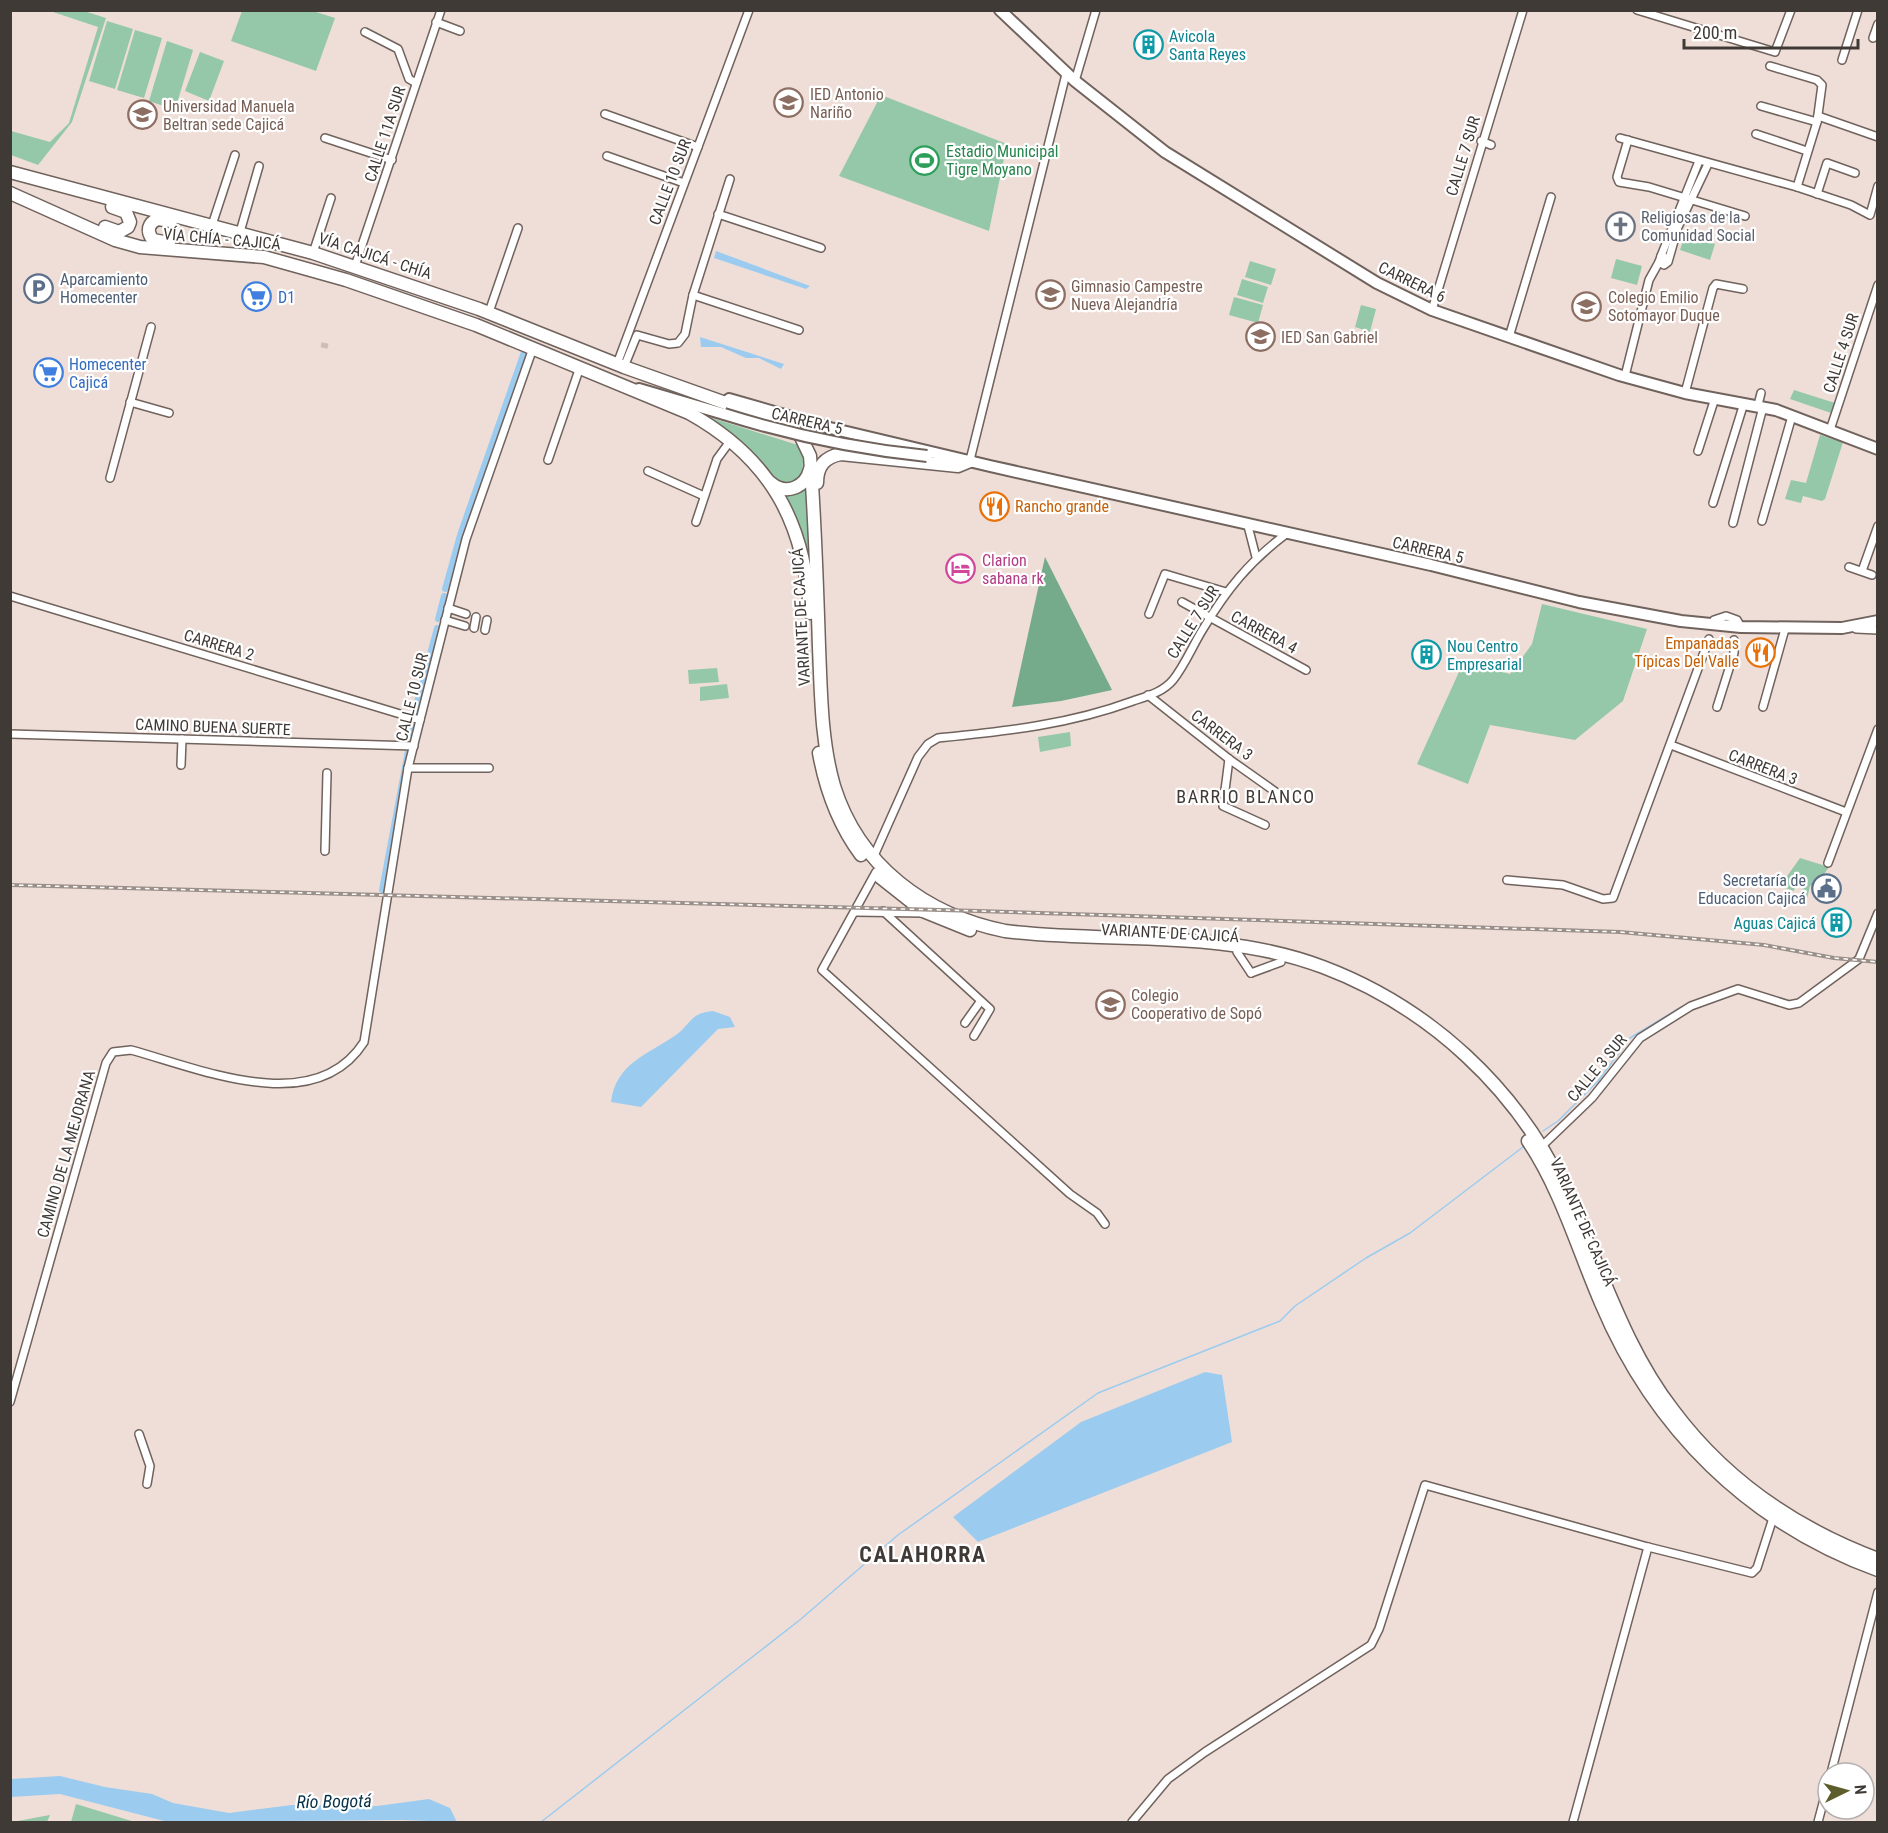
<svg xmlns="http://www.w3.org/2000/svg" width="1888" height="1833" viewBox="0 0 1888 1833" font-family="'Roboto Condensed',sans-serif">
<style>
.green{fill:#95c8a9}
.forest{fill:#75ab8b}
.water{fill:#9bccf0}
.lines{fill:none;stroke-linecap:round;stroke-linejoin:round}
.stream{stroke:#9bccf0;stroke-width:1.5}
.canal{stroke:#9bccf0;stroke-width:6}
.minor-tunnel{stroke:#ccbdb7;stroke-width:7;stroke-dasharray:7 3.5;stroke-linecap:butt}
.minor-casing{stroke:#70625c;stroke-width:10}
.secondary-casing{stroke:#70625c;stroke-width:14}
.trunk-casing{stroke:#70625c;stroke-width:15}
.minor{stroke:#fff;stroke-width:7}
.secondary{stroke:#fff;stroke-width:10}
.trunk{stroke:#fff;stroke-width:12}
.rail-casing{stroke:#9b8f8a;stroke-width:4}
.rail{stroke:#fff;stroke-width:1.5;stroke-dasharray:4.5;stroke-linecap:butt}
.secondary-bridge-casing{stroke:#70625c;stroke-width:14;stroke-linecap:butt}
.secondary-bridge{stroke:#fff;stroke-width:10}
.labels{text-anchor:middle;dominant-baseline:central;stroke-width:4.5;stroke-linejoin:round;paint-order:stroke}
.culture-label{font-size:16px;fill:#0d838f;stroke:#fff;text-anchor:start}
.education-label{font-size:16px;fill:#785e54;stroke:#fff;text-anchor:start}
.street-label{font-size:16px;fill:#403a37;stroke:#fff}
.leisure-label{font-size:16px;fill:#27864d;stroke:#fff;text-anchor:start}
.worship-label{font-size:16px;fill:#5b616d;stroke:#fff;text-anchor:start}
.service-label{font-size:16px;fill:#4e5e75;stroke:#fff;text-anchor:start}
.shop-label{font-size:16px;fill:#366cbe;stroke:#fff;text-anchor:start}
.food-label{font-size:16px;fill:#c56008;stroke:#fff;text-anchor:start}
.hotel-label{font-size:16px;fill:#b23c85;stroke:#fff;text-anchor:start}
.neighbourhood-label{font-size:18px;letter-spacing:1.5px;fill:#403a37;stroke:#fff}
.water-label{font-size:18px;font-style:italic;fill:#083149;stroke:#fff}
.district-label{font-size:22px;font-weight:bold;letter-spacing:1.5px;fill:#403a37;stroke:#fff}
</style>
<rect width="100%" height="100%" fill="#efded7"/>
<g class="green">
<path d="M50,11H84L106,18L72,122L38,165L11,155V131L50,142L69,123L98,27Z"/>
<path d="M242,11H313L335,18L316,71L231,41Z"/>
<path d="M107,21L133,29L115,89L89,81Z"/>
<path d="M135,30L162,38L144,98L117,90Z"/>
<path d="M167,41L193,50L175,110L149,101Z"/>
<path d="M200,52L224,61L209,101L185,91Z"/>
<path d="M881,95L1007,144L989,231L839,176Z"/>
<path d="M1685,235L1715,244L1710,260L1680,250Z"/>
<path d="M1616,259L1642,266L1637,285L1611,278Z"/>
<path d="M1250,261L1276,269L1271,285L1245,277Z"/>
<path d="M1242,279L1268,287L1263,303L1237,295Z"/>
<path d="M1234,297L1263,305L1258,323L1229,315Z"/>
<path d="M1361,305L1376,309L1370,332L1355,327Z"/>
<path d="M1794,390L1835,403L1831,413L1790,399Z"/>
<path d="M699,414L801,446C806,467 803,490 775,480L766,469Z"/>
<path d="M1820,435L1843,442L1825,499L1822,501L1803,496L1801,503L1785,499L1791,480L1806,483Z"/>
<path d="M806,487L811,571L799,524L786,495Z"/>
<path d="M1542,604L1647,629L1623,701L1575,740L1490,725L1468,784L1417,764L1464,661L1510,674L1532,644Z"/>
<path d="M717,668L719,682L689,684L688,670Z"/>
<path d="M727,684L729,698L700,701V687Z"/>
<path d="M1070,732L1071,746L1040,752L1038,737Z"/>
<path d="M1800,858L1829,867L1818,883L1810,886L1806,903L1801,900L1803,887L1796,885L1794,891L1780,886Z"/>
<path d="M76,1804L135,1822H71Z"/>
<path d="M50,1815L47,1822H12Z"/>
</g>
<path class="forest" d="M1045,557L1112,690L1061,701L1012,707Z"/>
<g class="water">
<path d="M716,251L810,286L806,289L714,258Z"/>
<path d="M700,337L784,364L781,369L759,358H746L721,347H701Z"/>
<path d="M713,1011L730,1017L735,1027L718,1029L641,1107L611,1102C616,1063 647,1055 676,1035C692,1023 690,1013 713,1011Z"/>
<path d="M1205,1372L1222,1375L1232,1442L978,1542L953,1517L1081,1422Z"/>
<path d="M60,1776L105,1787L152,1794L173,1803L229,1813L292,1805L377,1806L429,1799L450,1808L457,1822L402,1820L168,1822L60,1794L11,1797V1779Z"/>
</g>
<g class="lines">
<g class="stream">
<path d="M1543,1131L1558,1121L1598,1081L1630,1038L1681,1007"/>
<path d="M541,1822L801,1619L898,1535L1098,1393L1280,1321L1295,1306L1366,1258L1410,1233L1523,1147"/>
</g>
<g class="canal">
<path d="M445,589L460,535L524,352"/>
<path d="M438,619L444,596"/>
<path d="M414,713L437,628"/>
<path d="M411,739L414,722"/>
<path d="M382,890L408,751"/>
</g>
<path class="minor-tunnel" d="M324,348L325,343"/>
<defs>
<g id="minor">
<path d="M1637,10L1775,52L1791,10"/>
<path d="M436,22L460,31"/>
<path d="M365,32L398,49L409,79L416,83"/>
<path d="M1873,38L1878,24"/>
<path d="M1842,60L1858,10"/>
<path d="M1770,66L1817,80L1822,85L1817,122L1797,187"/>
<path d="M1075,81L1096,10"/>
<path d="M1761,106L1817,122"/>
<path d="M605,114L698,147"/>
<path d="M1818,116L1878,137"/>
<path d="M1756,134L1807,151"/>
<path d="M325,138L392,160"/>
<path d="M1620,138L1797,187L1851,205L1870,215L1878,186"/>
<path d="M1628,140L1617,177L1619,182L1649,187L1745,216"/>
<path d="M1481,141L1491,145"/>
<path d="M607,156L684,183"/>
<path d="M1817,194L1827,163L1855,173"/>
<path d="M718,214L821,248"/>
<path d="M212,225L235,155"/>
<path d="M240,232L259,166"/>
<path d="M313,253L331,198"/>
<path d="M1661,256L1699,161"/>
<path d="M1668,259L1661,256L1659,262L1664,265L1668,262L1678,227L1708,164"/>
<path d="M355,266L441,10"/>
<path d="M693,295L799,330"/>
<path d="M1432,310L1523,10"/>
<path d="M489,312L518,228"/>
<path d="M1509,337L1551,197"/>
<path d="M617,364L749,10"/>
<path d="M624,367L637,335L669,344L678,343L685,334L693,295L730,179"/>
<path d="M1625,376L1649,280L1659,262"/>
<path d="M1685,393L1713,288L1716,284L1743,289"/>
<path d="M130,402L169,413"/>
<path d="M1758,405L1761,393"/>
<path d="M1830,430L1878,285"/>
<path d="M1698,451L1715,398"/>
<path d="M548,460L580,367"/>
<path d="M970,460L1066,74"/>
<path d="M648,471L704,496"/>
<path d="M110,478L151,327"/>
<path d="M1713,503L1744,403"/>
<path d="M1762,521L1792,416"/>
<path d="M696,522L717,459L731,440"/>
<path d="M1733,523L1763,407"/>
<path d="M1248,526L1256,557"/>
<path d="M1849,567L1872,575"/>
<path d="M1862,571L1878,526"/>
<path d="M10,596L420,720"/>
<path d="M1182,602L1306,670"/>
<path d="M448,608L466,614"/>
<path d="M1149,614L1165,574L1226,592"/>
<path d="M445,620L465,626"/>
<path d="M1711,625L1714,620L1726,616L1737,620L1741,627"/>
<path d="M474,628L476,617"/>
<path d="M1856,629L1878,630"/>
<path d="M485,630L487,620"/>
<path d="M1148,695L1229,759L1280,795"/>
<path d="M1717,707L1734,653V640"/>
<path d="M1763,707L1785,629"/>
<path d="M10,734L414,746"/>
<path d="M1671,745L1846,812"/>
<path d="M1229,759L1223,806L1265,825"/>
<path d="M181,765L182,739"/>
<path d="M408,768H489"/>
<path d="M325,851L327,773"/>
<path d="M873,858L918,757L928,744L938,738C1006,731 1068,725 1133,701C1148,696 1163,692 1173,680C1185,665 1193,645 1203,629C1227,589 1249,562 1286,534"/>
<path d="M1828,863L1878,729"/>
<path d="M876,872L822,970L1070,1194L1097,1213L1105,1224"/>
<path d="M1507,880L1563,885L1603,899L1613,898L1709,639"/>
<path d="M883,911L990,1009L974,1036"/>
<path d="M855,912L924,913"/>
<path d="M1237,952L1251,973"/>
<path d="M1251,973L1281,962"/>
<path d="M965,1023L980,1002"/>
<path d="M1541,1147L1592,1098L1640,1038L1691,1006L1738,989L1789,1005L1799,1003L1859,959L1878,913"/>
<path d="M10,1402L106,1063L113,1052L131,1050C201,1069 315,1119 364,1042L408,768L420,720L466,539L533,348"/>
<path d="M139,1434L150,1466L147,1484"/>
<path d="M1831,1773L1878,1592"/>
<path d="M1132,1822L1168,1779L1205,1752L1371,1645L1379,1629L1425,1485L1648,1547L1752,1573L1757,1568L1773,1518"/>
<path d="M1573,1822L1648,1547"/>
<path d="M1818,1822L1828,1784"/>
</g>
<g id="secondary">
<path d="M1000,10L1075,81L1165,152L1377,283L1432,310L1619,375L1685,393L1776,410L1878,449"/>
<path d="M639,389L724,414"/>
<path d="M729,399L830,428L990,466L1431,565L1579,602L1681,621L1741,627L1842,628L1878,621"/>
</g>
<g id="trunk">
<path d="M10,172L313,253L479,309L624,367L782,423L800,435L810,456C815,519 817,583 819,647C821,693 821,741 834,786C859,866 926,915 1005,931C1111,944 1220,928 1323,967C1429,1007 1517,1088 1565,1191C1600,1264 1623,1346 1673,1410C1726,1481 1795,1528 1878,1559"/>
<path d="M10,193L115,240L140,247L264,257L346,280L476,325L689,413C770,458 805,522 810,613"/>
<path d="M105,227L119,232L128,227L130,222L126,212L112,207"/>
<path d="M169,243L153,240C146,231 148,223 158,219L171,221"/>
<path d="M771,483C786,496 806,487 810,469"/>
<path d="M817,483C817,466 825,457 841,454L958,466L970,461"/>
<path d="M819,753C826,791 838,824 861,855"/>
<path d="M880,877L923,911L970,930"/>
<path d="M1528,1141C1561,1190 1578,1250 1601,1303C1654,1429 1749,1523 1878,1570"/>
</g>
</defs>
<use href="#minor" class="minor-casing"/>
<use href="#secondary" class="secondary-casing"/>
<use href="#trunk" class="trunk-casing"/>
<use href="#minor" class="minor"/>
<use href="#secondary" class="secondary"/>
<use href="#trunk" class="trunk"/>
<defs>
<path id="rail" d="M10,885L979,911L1620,932L1764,945L1834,958L1878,962"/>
</defs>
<use href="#rail" class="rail-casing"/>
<use href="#rail" class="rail"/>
<defs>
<path id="secondary-bridge" d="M724,414C791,435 857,449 927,456"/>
</defs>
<use href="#secondary-bridge" class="secondary-bridge-casing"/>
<use href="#secondary-bridge" class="secondary-bridge"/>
</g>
<defs>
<symbol id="building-ring" viewBox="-11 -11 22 22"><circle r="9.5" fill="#fff" stroke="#0f9aa8" stroke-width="1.5"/><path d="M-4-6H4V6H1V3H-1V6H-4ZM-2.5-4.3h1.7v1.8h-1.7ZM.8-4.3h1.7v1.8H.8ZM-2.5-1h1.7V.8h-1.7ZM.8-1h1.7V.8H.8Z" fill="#0f9aa8"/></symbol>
<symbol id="school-ring" viewBox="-11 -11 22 22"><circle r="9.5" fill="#fff" stroke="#8d6e63" stroke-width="1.5"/><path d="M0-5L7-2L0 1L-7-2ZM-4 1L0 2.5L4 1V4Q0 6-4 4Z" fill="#8d6e63"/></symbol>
<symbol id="university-ring" viewBox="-11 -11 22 22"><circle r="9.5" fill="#fff" stroke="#8d6e63" stroke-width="1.5"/><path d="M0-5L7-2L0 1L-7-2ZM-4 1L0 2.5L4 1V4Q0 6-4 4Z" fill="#8d6e63"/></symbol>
<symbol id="stadium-ring" viewBox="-11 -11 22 22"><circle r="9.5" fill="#fff" stroke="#2e9e5b" stroke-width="1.5"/><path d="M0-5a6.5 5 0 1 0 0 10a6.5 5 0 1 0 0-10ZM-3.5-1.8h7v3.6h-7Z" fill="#2e9e5b"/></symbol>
<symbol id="church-ring" viewBox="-11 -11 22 22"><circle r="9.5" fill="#fff" stroke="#6b7280" stroke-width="1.5"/><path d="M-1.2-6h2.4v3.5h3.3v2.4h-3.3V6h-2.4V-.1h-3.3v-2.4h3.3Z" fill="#6b7280"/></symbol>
<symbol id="parking-ring" viewBox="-11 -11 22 22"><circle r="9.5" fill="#fff" stroke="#5c6f8a" stroke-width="1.5"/><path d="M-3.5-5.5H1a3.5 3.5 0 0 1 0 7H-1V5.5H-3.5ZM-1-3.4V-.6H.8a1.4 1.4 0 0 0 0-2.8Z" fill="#5c6f8a"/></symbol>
<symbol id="supermarket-ring" viewBox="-11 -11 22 22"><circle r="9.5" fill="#fff" stroke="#3f7fe0" stroke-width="1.5"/><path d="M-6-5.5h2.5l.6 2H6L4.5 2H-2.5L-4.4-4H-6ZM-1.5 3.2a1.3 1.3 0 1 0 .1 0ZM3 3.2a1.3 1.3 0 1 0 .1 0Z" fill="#3f7fe0"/></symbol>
<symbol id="restaurant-ring" viewBox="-11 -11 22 22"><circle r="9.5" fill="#fff" stroke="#e8710a" stroke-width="1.5"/><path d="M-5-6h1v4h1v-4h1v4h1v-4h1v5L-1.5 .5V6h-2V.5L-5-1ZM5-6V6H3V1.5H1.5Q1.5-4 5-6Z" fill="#e8710a"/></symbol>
<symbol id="hotel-ring" viewBox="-11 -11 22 22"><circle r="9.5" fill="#fff" stroke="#d1479c" stroke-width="1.5"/><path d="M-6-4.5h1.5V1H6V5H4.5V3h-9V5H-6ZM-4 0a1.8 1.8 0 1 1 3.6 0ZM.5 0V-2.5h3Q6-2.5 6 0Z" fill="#d1479c"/></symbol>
<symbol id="civic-ring" viewBox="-11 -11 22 22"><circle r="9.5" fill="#fff" stroke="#5c6f8a" stroke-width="1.5"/><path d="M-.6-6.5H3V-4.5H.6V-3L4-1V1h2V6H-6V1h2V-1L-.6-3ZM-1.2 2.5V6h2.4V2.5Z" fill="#5c6f8a"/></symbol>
</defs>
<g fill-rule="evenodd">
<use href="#building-ring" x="1132" y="28" width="33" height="33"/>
<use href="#school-ring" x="772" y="86" width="33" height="33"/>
<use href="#university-ring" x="126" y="98" width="33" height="33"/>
<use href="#stadium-ring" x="908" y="144" width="33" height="33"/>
<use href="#church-ring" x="1604" y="210" width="33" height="33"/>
<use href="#parking-ring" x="22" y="272" width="33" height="33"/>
<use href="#school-ring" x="1034" y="278" width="33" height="33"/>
<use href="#supermarket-ring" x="240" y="280" width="33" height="33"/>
<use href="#school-ring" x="1570" y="290" width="33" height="33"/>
<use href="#school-ring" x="1244" y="320" width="33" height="33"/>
<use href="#supermarket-ring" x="32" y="356" width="33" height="33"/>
<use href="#restaurant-ring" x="978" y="490" width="33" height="33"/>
<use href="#hotel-ring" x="944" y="552" width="33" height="33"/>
<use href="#restaurant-ring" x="1744" y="636" width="33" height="33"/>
<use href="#building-ring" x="1410" y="638" width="33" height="33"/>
<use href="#civic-ring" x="1810" y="872" width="33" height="33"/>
<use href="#building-ring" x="1820" y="906" width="33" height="33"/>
<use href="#school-ring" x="1094" y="988" width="33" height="33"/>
</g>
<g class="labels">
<g class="culture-label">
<text x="1169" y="36">Avicola<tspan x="1169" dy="18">Santa Reyes</tspan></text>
<text x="1447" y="646">Nou Centro<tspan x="1447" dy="18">Empresarial</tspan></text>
<text x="1816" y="923" text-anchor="end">Aguas Cajicá</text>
</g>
<g class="education-label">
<text x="810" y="94">IED Antonio<tspan x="810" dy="18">Nariño</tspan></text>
<text x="163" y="106">Universidad Manuela<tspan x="163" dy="18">Beltran sede Cajicá</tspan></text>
<text x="1071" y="286">Gimnasio Campestre<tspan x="1071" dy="18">Nueva Alejandría</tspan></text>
<text x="1608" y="297">Colegio Emilio<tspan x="1608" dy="18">Sotomayor Duque</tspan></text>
<text x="1281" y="337">IED San Gabriel</text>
<text x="1131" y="995">Colegio<tspan x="1131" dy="18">Cooperativo de Sopó</tspan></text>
</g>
<g class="street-label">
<text transform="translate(385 134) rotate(-72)">CALLE 11A SUR</text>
<text transform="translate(1463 156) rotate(-73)">CALLE 7 SUR</text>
<text transform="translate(670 182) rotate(-69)">CALLE 10 SUR</text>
<text transform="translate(222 239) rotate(5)">VÍA CHÍA - CAJICÁ</text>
<text transform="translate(375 256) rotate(18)">VÍA CAJICÁ - CHÍA</text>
<text transform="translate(1412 282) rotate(26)">CARRERA 6</text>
<text transform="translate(1841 353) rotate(-72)">CALLE 4 SUR</text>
<text transform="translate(807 421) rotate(13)">CARRERA 5</text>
<text transform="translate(1428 550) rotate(13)">CARRERA 5</text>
<text transform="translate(801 617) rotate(-93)">VARIANTE DE CAJICÁ</text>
<text transform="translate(1193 622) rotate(-58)">CALLE 7 SUR</text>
<text transform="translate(1264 632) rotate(28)">CARRERA 4</text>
<text transform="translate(219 645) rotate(17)">CARRERA 2</text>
<text transform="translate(412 697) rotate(-76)">CALLE 10 SUR</text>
<text transform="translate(213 727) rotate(2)">CAMINO BUENA SUERTE</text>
<text transform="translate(1222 735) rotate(37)">CARRERA 3</text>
<text transform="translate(1763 767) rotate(21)">CARRERA 3</text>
<text transform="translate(1170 933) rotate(3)">VARIANTE DE CAJICÁ</text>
<text transform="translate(1597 1068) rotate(-50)">CALLE 3 SUR</text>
<text transform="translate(66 1154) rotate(-74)">CAMINO DE LA MEJORANA</text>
<text transform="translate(1583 1222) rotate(66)">VARIANTE DE CAJICÁ</text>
</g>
<g class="leisure-label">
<text x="946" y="151">Estadio Municipal<tspan x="946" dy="18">Tigre Moyano</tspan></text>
</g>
<g class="worship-label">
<text x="1641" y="217">Religiosas de la<tspan x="1641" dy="18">Comunidad Social</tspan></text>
</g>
<g class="service-label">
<text x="60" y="279">Aparcamiento<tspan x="60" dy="18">Homecenter</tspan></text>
<text x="1806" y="880" text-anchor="end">Secretaría de<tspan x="1806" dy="18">Educacion Cajicá</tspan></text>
</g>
<g class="shop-label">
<text x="278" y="297">D1</text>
<text x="69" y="364">Homecenter<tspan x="69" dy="18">Cajicá</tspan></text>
</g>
<g class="food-label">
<text x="1015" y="506">Rancho grande</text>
<text x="1739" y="643" text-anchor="end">Empanadas<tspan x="1739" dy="18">Típicas Del Valle</tspan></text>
</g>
<g class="hotel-label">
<text x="982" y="560">Clarion<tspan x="982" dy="18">sabana rk</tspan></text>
</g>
<g class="neighbourhood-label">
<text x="1246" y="796">BARRIO BLANCO</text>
</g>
<g class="water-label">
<text transform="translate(334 1801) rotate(-1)">Río Bogotá</text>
</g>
<g class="district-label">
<text x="923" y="1554">CALAHORRA</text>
</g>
</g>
<rect width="1888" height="1833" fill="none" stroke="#403a37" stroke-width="24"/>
<g transform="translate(1846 1791) rotate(85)"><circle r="28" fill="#ffffff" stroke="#b3b0af" stroke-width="1.5"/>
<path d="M0-4.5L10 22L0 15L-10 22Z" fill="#5c5d2a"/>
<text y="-9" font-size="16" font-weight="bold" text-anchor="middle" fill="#403a37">N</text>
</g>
<path d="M1684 39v9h174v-9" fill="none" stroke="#403a37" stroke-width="3"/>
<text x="1693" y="39" font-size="18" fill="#403a37" stroke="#ffffff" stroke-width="4.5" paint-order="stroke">200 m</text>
</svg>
